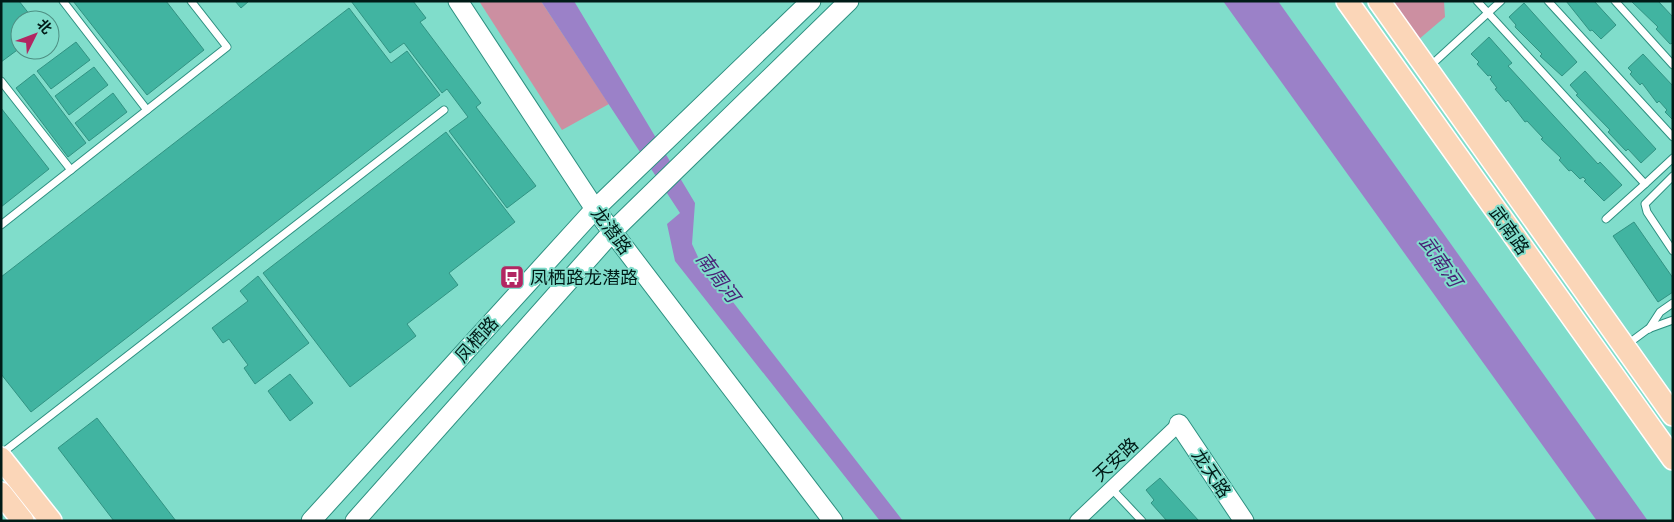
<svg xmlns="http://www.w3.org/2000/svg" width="1674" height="522" viewBox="0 0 1674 522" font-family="'Noto Sans','Noto Sans SC',sans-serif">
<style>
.green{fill:#cc8fa1}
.water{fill:#9b81c8}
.building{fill:#41b4a1;stroke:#319383}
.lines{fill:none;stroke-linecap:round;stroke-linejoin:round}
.lane-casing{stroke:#2d9081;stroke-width:9}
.street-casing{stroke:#2d9081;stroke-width:16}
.secondary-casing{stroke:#2d9081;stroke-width:21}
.primary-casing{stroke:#fff;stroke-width:24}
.lane{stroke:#fff;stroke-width:7}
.street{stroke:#fff;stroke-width:14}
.secondary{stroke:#fff;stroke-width:19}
.primary{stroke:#fbd6b8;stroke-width:21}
.labels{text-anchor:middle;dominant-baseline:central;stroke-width:4;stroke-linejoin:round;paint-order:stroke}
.street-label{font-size:18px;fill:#001b17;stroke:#80ddcb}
.poi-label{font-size:18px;fill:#001b17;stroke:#80ddcb;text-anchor:start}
.water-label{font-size:19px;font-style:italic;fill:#492377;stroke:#80ddcb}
</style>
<rect width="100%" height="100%" fill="#80ddcb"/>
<g class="green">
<path d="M479,1H541L609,104L562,130Z"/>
<path d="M1392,1H1444L1445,17L1418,40Z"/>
</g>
<g class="water">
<path d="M541,1H574L695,203L692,244L698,257L903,521H880L675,261L667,224L680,213Z"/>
<path d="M1223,1H1278L1648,521H1597Z"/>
</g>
<g class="building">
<path d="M1,1H19L34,20H20V48L1,62Z"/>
<path d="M73,1H166L204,50L147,95Z"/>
<path d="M235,1H249L241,8Z"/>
<path d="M351,1H413L426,18L420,22L481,103L476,107L536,186L507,208L449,131L468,117L447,89L442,93L404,43L390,53Z"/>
<path d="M1566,1H1594L1616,25L1601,39L1592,30L1590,31Z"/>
<path d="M1631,1H1658L1673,17V43L1670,44L1656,29L1658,27Z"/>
<path d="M1524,3L1577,62L1562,76L1540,56L1542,54L1515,27L1516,25L1509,17Z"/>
<path d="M349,8L391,63L407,51L440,95L31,412L1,374V277Z"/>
<path d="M1489,37L1512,63L1508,66L1598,164L1600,162L1622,185L1604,201L1584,181L1586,180L1583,177L1580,179L1571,170L1569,171L1559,160L1561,158L1541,139L1543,138L1527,121L1525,122L1508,100L1506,102L1495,89L1497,88L1490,79L1492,77L1490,75L1488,76L1477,64L1479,62L1471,54Z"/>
<path d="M76,42L90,60L51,89L37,71Z"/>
<path d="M1643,54L1673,86V120L1665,112L1667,110L1659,101L1657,103L1642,83L1640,85L1630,74L1632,72L1628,68Z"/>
<path d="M94,67L108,85L69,115L55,96Z"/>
<path d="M1585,71L1656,149L1641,163L1628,149L1626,151L1608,132L1610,130L1576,95L1578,94L1570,85Z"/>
<path d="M34,74L86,143L68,157L16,88Z"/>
<path d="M113,93L127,112L89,141L75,123Z"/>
<path d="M1,108L49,169L1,207Z"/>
<path d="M446,132L515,222L449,273L458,285L407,324L416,336L350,387L263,273Z"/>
<path d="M1634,222L1673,278V292L1658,302L1613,236Z"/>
<path d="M258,276L309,343L255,384L244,368L248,365L229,339L223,343L212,328L248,301L240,291Z"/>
<path d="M290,374L313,403L290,421L268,391Z"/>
<path d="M97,418L176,521H114L58,448Z"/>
<path d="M1160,478L1199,521H1167L1151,503L1154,500L1146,490Z"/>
</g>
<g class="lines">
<defs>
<g id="lane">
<path d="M63,1L147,110"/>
<path d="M1477,1L1645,184L1673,158"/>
<path d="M1548,1L1673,137"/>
<path d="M1615,1L1673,65"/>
<path d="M1429,67L1501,1"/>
<path d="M1,81L71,170"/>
<path d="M1673,176L1645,204L1647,212L1673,251"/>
<path d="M1606,219L1645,184"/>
<path d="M1,225L227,47L191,1"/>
<path d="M1649,329L1660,312L1673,303"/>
<path d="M1625,346L1648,329L1673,320"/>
<path d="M1,454L444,110"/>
<path d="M1111,488L1142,521"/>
</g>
<path id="street" d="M1077,521L1179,424"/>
<g id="secondary">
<path d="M458,1L595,209L833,521"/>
<path d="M1179,424L1244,521"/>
<path d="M311,521L595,209L811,1"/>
<path d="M355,521L613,231L849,1"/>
</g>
<g id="primary">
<path d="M1347,1L1673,459"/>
<path d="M1379,1L1673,415"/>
<path d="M1,458L51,521"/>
<path d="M1,493L23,521"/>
</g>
</defs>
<use href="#lane" class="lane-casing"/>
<use href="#street" class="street-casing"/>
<use href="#secondary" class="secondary-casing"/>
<use href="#primary" class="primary-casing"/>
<use href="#lane" class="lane"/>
<use href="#street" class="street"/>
<use href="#secondary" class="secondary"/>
<use href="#primary" class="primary"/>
</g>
<defs>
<symbol id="bus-square" viewBox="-11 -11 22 22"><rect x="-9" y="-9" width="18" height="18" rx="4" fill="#b22662" stroke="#80ddcb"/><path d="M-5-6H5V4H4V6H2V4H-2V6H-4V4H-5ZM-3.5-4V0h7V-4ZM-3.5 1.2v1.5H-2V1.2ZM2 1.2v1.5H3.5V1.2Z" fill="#fff"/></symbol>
</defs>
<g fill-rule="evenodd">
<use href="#bus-square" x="498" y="263" width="28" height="28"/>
</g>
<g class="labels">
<g class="street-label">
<text transform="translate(612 230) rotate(53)">龙潜路</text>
<text transform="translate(1510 230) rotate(55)">武南路</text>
<text transform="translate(476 339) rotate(-48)">凤栖路</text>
<text transform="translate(1115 459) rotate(-43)">天安路</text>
<text transform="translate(1212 473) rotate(56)">龙天路</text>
</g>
<g class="poi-label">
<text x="530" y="277">凤栖路龙潜路</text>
</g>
<g class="water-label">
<text transform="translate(1441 261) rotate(55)">武南河</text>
<text transform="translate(718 277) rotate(53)">南周河</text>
</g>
</g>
<rect width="1674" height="522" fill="none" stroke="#001b17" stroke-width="5"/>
<g transform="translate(35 35) rotate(48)"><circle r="24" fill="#80ddcb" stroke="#4d8f83"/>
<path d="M0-4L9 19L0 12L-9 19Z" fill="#b22662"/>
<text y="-8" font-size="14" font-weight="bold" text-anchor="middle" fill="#001b17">北</text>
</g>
</svg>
